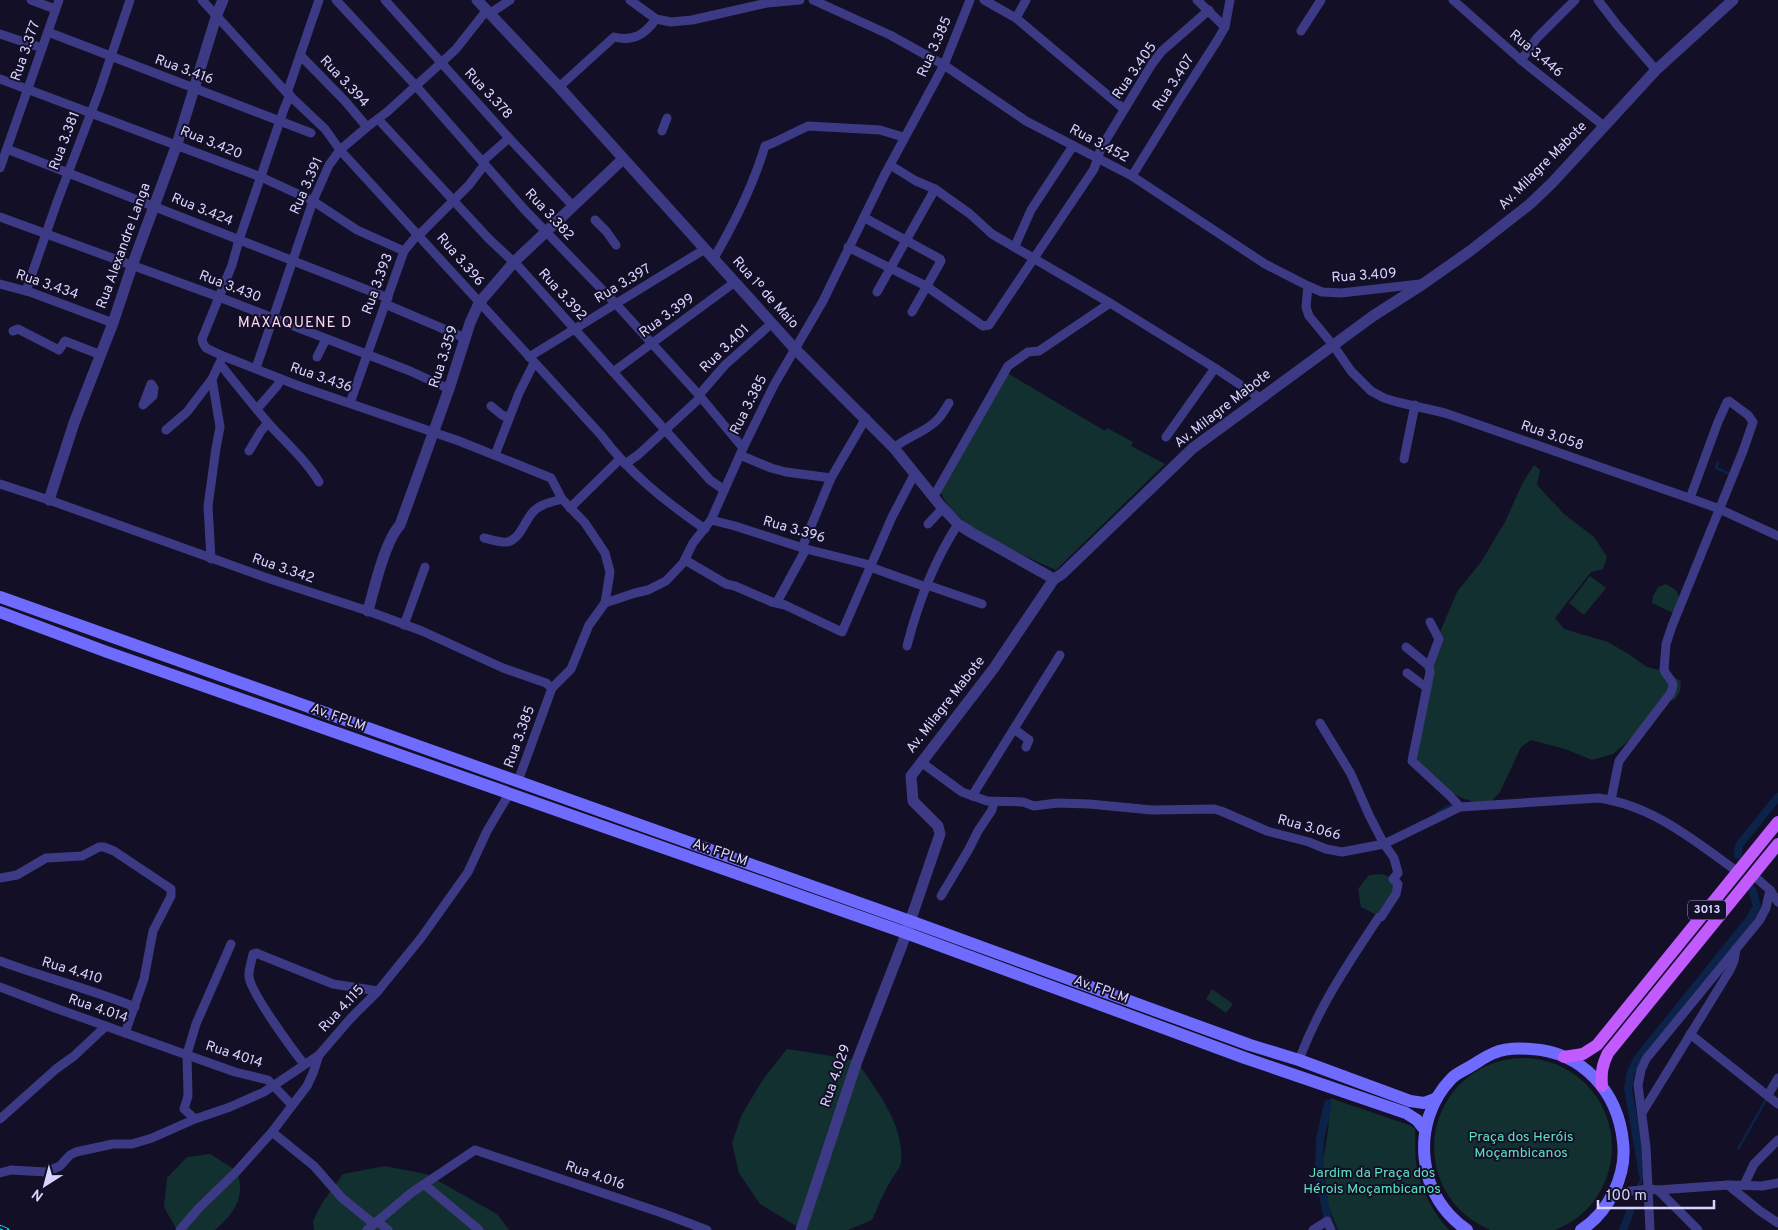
<svg xmlns="http://www.w3.org/2000/svg" width="1778" height="1230" viewBox="0 0 1778 1230" font-family="Overpass,sans-serif">
<style>
.green{fill:#12302f}
.lines{fill:none;stroke-linecap:round;stroke-linejoin:round}
.stream{stroke:#0c2248;stroke-width:2.5}
.canal{stroke:#0c2248;stroke-width:8}
.minor{stroke:#3d3a85;stroke-width:9}
.tertiary{stroke:#3d3a85;stroke-width:11}
.secondary{stroke:#6f6bff;stroke-width:12}
.primary{stroke:#c25bff;stroke-width:12}
.rail-casing{stroke:#00e5ff;stroke-width:4.5}
.rail{stroke:#130f26;stroke-width:2.5;stroke-dasharray:8;stroke-linecap:butt}
.labels{text-anchor:middle;dominant-baseline:central;stroke-width:4;stroke-linejoin:round;paint-order:stroke}
.shield{fill:#130f26;stroke:#9e99be;stroke-width:1}
.shield-label{font-size:12px;font-weight:bold;fill:#d9d4ff}
.street-label{font-size:14px;fill:#d9d4ff;stroke:#130f26}
.park-label{font-size:14px;fill:#5fe0c0;stroke:#130f26}
.neighbourhood-label{font-size:15px;letter-spacing:1px;fill:#ffd6f0;stroke:#130f26}
</style>
<rect width="100%" height="100%" fill="#130f26"/>
<g class="green">
<path d="M1007,373L1105,431L1107,428L1133,442L1131,446L1165,464L1056,570C1024,555 949,526 940,489Z"/>
<path d="M1534,465L1540,470L1537,485L1564,514L1594,537L1607,557L1603,569L1591,572L1555,618L1564,629L1608,642L1630,655L1647,667L1659,670L1681,681L1680,691L1675,699L1657,707L1636,734L1613,754L1592,760L1565,749L1531,740L1521,747L1500,792L1491,802C1483,802 1475,803 1468,800C1451,795 1428,778 1416,765L1440,632L1457,592L1481,562L1505,522L1522,484Z"/>
<path d="M1590,576L1606,588L1584,615L1569,603Z"/>
<path d="M1666,584L1676,590L1680,599L1673,613L1652,603L1653,596L1658,587Z"/>
<path d="M1383,874L1393,879L1402,889L1396,901L1381,917L1361,907L1358,889L1369,875Z"/>
<path d="M1212,989L1233,1004L1226,1013L1206,999Z"/>
<path d="M787,1049L826,1055L857,1061C876,1090 905,1125 901,1162C901,1168 893,1176 890,1182C883,1194 878,1207 872,1220L848,1230H803L760,1204L739,1173L732,1143L742,1114L764,1078Z"/>
<circle cx="1523" cy="1147" r="89"/>
<path d="M1330,1098L1412,1126L1415,1129C1416,1142 1414,1155 1417,1168C1421,1190 1434,1214 1449,1230H1338L1328,1205L1323,1161L1328,1131Z"/>
<path d="M210,1154L237,1171C246,1198 234,1213 215,1230H177L164,1207L167,1178L187,1157Z"/>
<path d="M385,1166L426,1174L497,1214L509,1230H314L313,1221L322,1203L343,1174Z"/>
</g>
<g class="lines">
<g class="stream">
<path d="M1718,462L1716,468L1732,475"/>
<path d="M1437,813L1448,806L1454,805"/>
<path d="M1738,1149L1767,1098"/>
<path d="M1638,1189L1643,1174L1628,1088L1631,1072L1638,1058L1749,920L1757,906L1752,889"/>
</g>
<g class="canal">
<path d="M1738,855L1739,845L1778,797"/>
<path d="M1328,1104L1320,1139L1319,1174L1328,1220L1331,1226"/>
<path d="M1643,1175L1628,1088L1631,1072L1638,1058L1749,920L1757,906L1752,889"/>
<path d="M1623,1230L1630,1212"/>
</g>
<g class="minor">
<path d="M31,0L55,9"/>
<path d="M202,0L287,93L325,129L340,150L601,435C629,473 666,502 705,529"/>
<path d="M336,0L416,86L524,209L616,304L699,395L743,448"/>
<path d="M385,0L509,138L572,205"/>
<path d="M630,0L656,19L671,22L692,20L767,3L800,0"/>
<path d="M813,0L890,35L944,65L1026,121L1132,176L1265,264L1308,286L1322,292L1341,293L1420,284"/>
<path d="M984,0L1016,18L1124,109"/>
<path d="M1197,0L1225,27"/>
<path d="M1453,0L1521,60L1604,126"/>
<path d="M1598,0L1617,25L1656,70"/>
<path d="M489,14L510,0"/>
<path d="M1016,18L1026,0"/>
<path d="M1301,31L1321,0"/>
<path d="M48,32L311,133"/>
<path d="M0,34L42,48"/>
<path d="M301,56L345,101L367,127"/>
<path d="M1521,60L1537,38L1575,0"/>
<path d="M0,79L261,177L313,201L357,230L404,251"/>
<path d="M559,87L614,37C634,42 645,34 656,19"/>
<path d="M287,93L319,0"/>
<path d="M290,95L284,109L239,240L232,265L202,339L203,343L206,348L223,356L299,386L459,441L551,478L562,499L585,523L605,553L610,572L605,603"/>
<path d="M378,119L489,239L519,267L710,480L724,490"/>
<path d="M662,131L667,118"/>
<path d="M7,149L388,298"/>
<path d="M483,161L509,138"/>
<path d="M890,165L916,181L935,189L970,214L992,234L1110,303L1215,368L1260,398"/>
<path d="M0,168L59,0"/>
<path d="M1132,176L1179,100L1217,41L1225,27L1230,0"/>
<path d="M0,217L219,297L410,371L449,389"/>
<path d="M865,218L940,259L941,261L912,312"/>
<path d="M595,220L606,231L616,245"/>
<path d="M419,235L469,185L485,164"/>
<path d="M1015,246L1031,210L1073,146"/>
<path d="M848,247L926,286L983,326L989,325L1094,169L1101,148L1152,64L1162,51L1209,10"/>
<path d="M714,258C735,222 753,186 765,146L773,143L808,126L880,130L903,137"/>
<path d="M0,284L30,292L113,323"/>
<path d="M1308,286L1306,307L1309,316L1333,345L1351,371L1371,391L1384,398L1397,402L1445,413L1692,499L1717,508L1778,536"/>
<path d="M26,291L57,202L99,92L130,0"/>
<path d="M877,292L935,189"/>
<path d="M385,304L465,338"/>
<path d="M13,331L18,329L59,350L65,341L101,355"/>
<path d="M317,357L326,339"/>
<path d="M529,357L705,249"/>
<path d="M220,364C236,384 252,404 269,424C286,443 306,460 319,482"/>
<path d="M256,368L313,201L329,165L340,150L367,127L387,112L441,63L456,49L486,11"/>
<path d="M613,372L735,282"/>
<path d="M151,384L154,388L153,396L143,405Z"/>
<path d="M699,395L725,365L772,323"/>
<path d="M350,403L404,251L418,234"/>
<path d="M491,406L502,415L509,418"/>
<path d="M257,409L277,386L281,379"/>
<path d="M166,430L187,412L212,379"/>
<path d="M1166,437L1215,368"/>
<path d="M894,448C907,437 923,433 935,422C941,417 945,410 949,403"/>
<path d="M249,451L261,431L268,423"/>
<path d="M495,455L519,393L534,363"/>
<path d="M740,455L771,468L786,472L831,478"/>
<path d="M1404,459L1415,405"/>
<path d="M625,464L638,455L701,397"/>
<path d="M0,484L49,500L270,579L368,611L422,631L503,668L546,683L552,688"/>
<path d="M934,496L1008,366L1028,352L1039,351L1110,303"/>
<path d="M570,508L620,459"/>
<path d="M711,520L735,526L806,549L870,565"/>
<path d="M928,524L943,508"/>
<path d="M484,538C490,539 501,543 507,542C520,540 525,520 533,512C540,504 552,502 562,499"/>
<path d="M802,548L831,478L866,418"/>
<path d="M211,559L208,506L216,448L220,427L212,379L223,356"/>
<path d="M685,560L726,584L735,586L772,602L785,605L842,632L892,517L915,473"/>
<path d="M870,567L926,587"/>
<path d="M927,585L982,604"/>
<path d="M777,602L806,549"/>
<path d="M1430,622L1439,639L1429,666L1430,672L1412,761L1450,796L1460,807"/>
<path d="M404,625L425,567"/>
<path d="M907,646C918,603 934,561 958,524"/>
<path d="M1406,647L1429,666"/>
<path d="M1407,673L1427,688"/>
<path d="M1014,729L1029,740L1026,747"/>
<path d="M921,762L962,792L987,801L1023,802L1034,806L1057,803L1089,804L1152,810L1214,809L1221,811L1267,831L1309,842L1326,849L1342,852L1384,844L1460,807L1598,798C1652,805 1695,841 1738,872"/>
<path d="M518,781L552,688L571,669L589,625L605,603L635,593L648,590L666,581L683,563L693,543L711,520L743,448L774,385L823,301L884,176L944,65L970,0"/>
<path d="M972,796L1060,655"/>
<path d="M1611,800L1619,761L1670,694C1677,680 1669,681 1664,670L1666,644L1672,626L1743,451L1753,422L1748,415L1729,401L1727,402L1718,422L1690,498"/>
<path d="M0,878L17,875L46,858L82,856L99,847H104L114,851L171,889V896L153,931L144,979L125,1033"/>
<path d="M1770,890L1778,902"/>
<path d="M941,896L969,849L978,831L992,810L994,802"/>
<path d="M0,961C45,978 91,989 135,1007"/>
<path d="M0,987L55,1008L235,1072L268,1080L292,1105"/>
<path d="M1690,1034L1778,1104"/>
<path d="M1299,1060C1319,1006 1348,964 1379,917H1381L1396,894L1398,884L1393,879L1398,873L1394,858L1384,844L1369,815L1351,774L1320,723"/>
<path d="M304,1064C292,1049 251,993 249,977C248,970 252,961 253,954L256,953L333,984L378,991"/>
<path d="M1768,1095L1778,1078"/>
<path d="M1642,1113L1730,970L1734,961L1736,949"/>
<path d="M0,1119L56,1069L74,1056L106,1026"/>
<path d="M195,1119L184,1109L188,1096L187,1054L196,1024L231,944"/>
<path d="M272,1132L314,1166L342,1198L374,1224"/>
<path d="M0,1173L11,1170L46,1172L60,1166L70,1155L76,1152L113,1144H132L152,1138L195,1119L230,1107L264,1092L319,1055"/>
<path d="M425,1185L479,1230"/>
<path d="M1728,1185L1760,1211L1778,1223"/>
<path d="M1744,1185L1754,1164L1778,1140"/>
<path d="M1658,1190L1698,1230"/>
<path d="M1614,1193L1649,1189L1658,1190L1728,1185L1762,1186L1778,1183"/>
<path d="M377,1221L388,1230"/>
<path d="M180,1230L199,1208L237,1171L272,1132L307,1086L313,1073L319,1055L350,1019L378,991L421,938L468,872L487,831L509,794"/>
<path d="M367,1230L411,1193L475,1150L662,1213L707,1230"/>
<path d="M1313,1230L1327,1221L1331,1230"/>
<path d="M1650,1230L1646,1147L1638,1085L1641,1070L1646,1059L1759,921L1766,908L1770,890L1753,875"/>
</g>
<g class="tertiary">
<path d="M477,0L559,87L795,349L894,448L940,505L958,524L972,533L1054,579"/>
<path d="M49,500L74,423L113,323L132,266L177,144L217,14L223,0"/>
<path d="M368,611C374,589 385,541 400,525L449,389L470,323L479,303L514,262L623,159"/>
<path d="M801,1230L857,1061L902,945L940,834L938,826L913,801L911,776L994,668L1054,579L1062,574L1193,448L1373,316L1423,284L1470,251L1530,204L1552,183L1656,70L1733,0"/>
</g>
<g class="secondary">
<path d="M0,597L921,925L1250,1045L1299,1060L1410,1101L1424,1103L1437,1098"/>
<path d="M0,612L107,652L906,933L1245,1058L1406,1113L1417,1120L1425,1130"/>
<path d="M1467,1230C1444,1214 1428,1190 1425,1161C1421,1132 1430,1100 1452,1078C1457,1073 1465,1070 1471,1066C1478,1062 1486,1056 1494,1053C1505,1048 1519,1048 1531,1049C1583,1052 1618,1092 1623,1142C1627,1175 1609,1212 1581,1230"/>
</g>
<g class="primary">
<path d="M1564,1057L1583,1054L1597,1045L1778,822"/>
<path d="M1602,1086C1601,1073 1602,1065 1608,1053L1778,844"/>
</g>
<defs>
<path id="rail" d="M0,1227L7,1230"/>
</defs>
<use href="#rail" class="rail-casing"/>
<use href="#rail" class="rail"/>
</g>
<g class="labels">
<rect class="shield" x="1688" y="900.5" width="38" height="19" rx="4"/>
<g class="shield-label">
<text x="1707" y="910">3013</text>
</g>
<g class="street-label">
<text transform="translate(935 47) rotate(-66)">Rua 3.385</text>
<text transform="translate(26 51) rotate(-71)">Rua 3.377</text>
<text transform="translate(1536 54) rotate(40)">Rua 3.446</text>
<text transform="translate(184 70) rotate(20)">Rua 3.416</text>
<text transform="translate(1135 71) rotate(-55)">Rua 3.405</text>
<text transform="translate(344 82) rotate(47)">Rua 3.394</text>
<text transform="translate(1174 83) rotate(-57)">Rua 3.407</text>
<text transform="translate(488 94) rotate(47)">Rua 3.378</text>
<text transform="translate(65 141) rotate(-69)">Rua 3.381</text>
<text transform="translate(211 143) rotate(22)">Rua 3.420</text>
<text transform="translate(1099 144) rotate(28)">Rua 3.452</text>
<text transform="translate(1543 166) rotate(-45)">Av. Milagre Mabote</text>
<text transform="translate(307 186) rotate(-66)">Rua 3.391</text>
<text transform="translate(202 210) rotate(22)">Rua 3.424</text>
<text transform="translate(549 215) rotate(47)">Rua 3.382</text>
<text transform="translate(124 246) rotate(-70)">Rua Alexandre Langa</text>
<text transform="translate(460 260) rotate(49)">Rua 3.396</text>
<text transform="translate(1364 276) rotate(-4)">Rua 3.409</text>
<text transform="translate(378 284) rotate(-70)">Rua 3.393</text>
<text transform="translate(623 284) rotate(-31)">Rua 3.397</text>
<text transform="translate(47 285) rotate(19)">Rua 3.434</text>
<text transform="translate(230 287) rotate(21)">Rua 3.430</text>
<text transform="translate(765 293) rotate(48)">Rua 1º de Maio</text>
<text transform="translate(562 295) rotate(48)">Rua 3.392</text>
<text transform="translate(667 316) rotate(-36)">Rua 3.399</text>
<text transform="translate(725 349) rotate(-44)">Rua 3.401</text>
<text transform="translate(444 357) rotate(-72)">Rua 3.359</text>
<text transform="translate(321 378) rotate(19)">Rua 3.436</text>
<text transform="translate(749 405) rotate(-63)">Rua 3.385</text>
<text transform="translate(1223 409) rotate(-38)">Av. Milagre Mabote</text>
<text transform="translate(1552 436) rotate(19)">Rua 3.058</text>
<text transform="translate(794 530) rotate(16)">Rua 3.396</text>
<text transform="translate(283 569) rotate(19)">Rua 3.342</text>
<text transform="translate(946 705) rotate(-52)">Av. Milagre Mabote</text>
<text transform="translate(338 718) rotate(20)">Av. FPLM</text>
<text transform="translate(520 737) rotate(-70)">Rua 3.385</text>
<text transform="translate(1309 828) rotate(15)">Rua 3.066</text>
<text transform="translate(720 853) rotate(19)">Av. FPLM</text>
<text transform="translate(72 971) rotate(17)">Rua 4.410</text>
<text transform="translate(1101 990) rotate(20)">Av. FPLM</text>
<text transform="translate(98 1009) rotate(19)">Rua 4.014</text>
<text transform="translate(342 1009) rotate(-47)">Rua 4.115</text>
<text transform="translate(234 1055) rotate(18)">Rua 4014</text>
<text transform="translate(836 1076) rotate(-71)">Rua 4.029</text>
<text transform="translate(595 1176) rotate(19)">Rua 4.016</text>
</g>
<g class="park-label">
<text x="1521" y="1137">Praça dos Heróis<tspan x="1521" dy="16">Moçambicanos</tspan></text>
<text x="1372" y="1173">Jardim da Praça dos<tspan x="1372" dy="16">Hérois Moçambicanos</tspan></text>
</g>
<g class="neighbourhood-label">
<text x="295" y="323">MAXAQUENE D</text>
</g>
</g>
<g transform="translate(45 1185) rotate(216)" stroke="#130f26" stroke-width="4" paint-order="stroke">
<path d="M0-4L9 19L0 12L-9 19Z" fill="#d9d4ff"/>
<text y="-8" font-size="14" font-weight="bold" text-anchor="middle" fill="#d9d4ff">N</text>
</g>
<path d="M1598 1200v8h116v-8" fill="none" stroke="#d9d4ff" stroke-width="2.5"/>
<text x="1606" y="1200" font-size="15" fill="#d9d4ff" stroke="#130f26" stroke-width="4" paint-order="stroke">100 m</text>
</svg>
